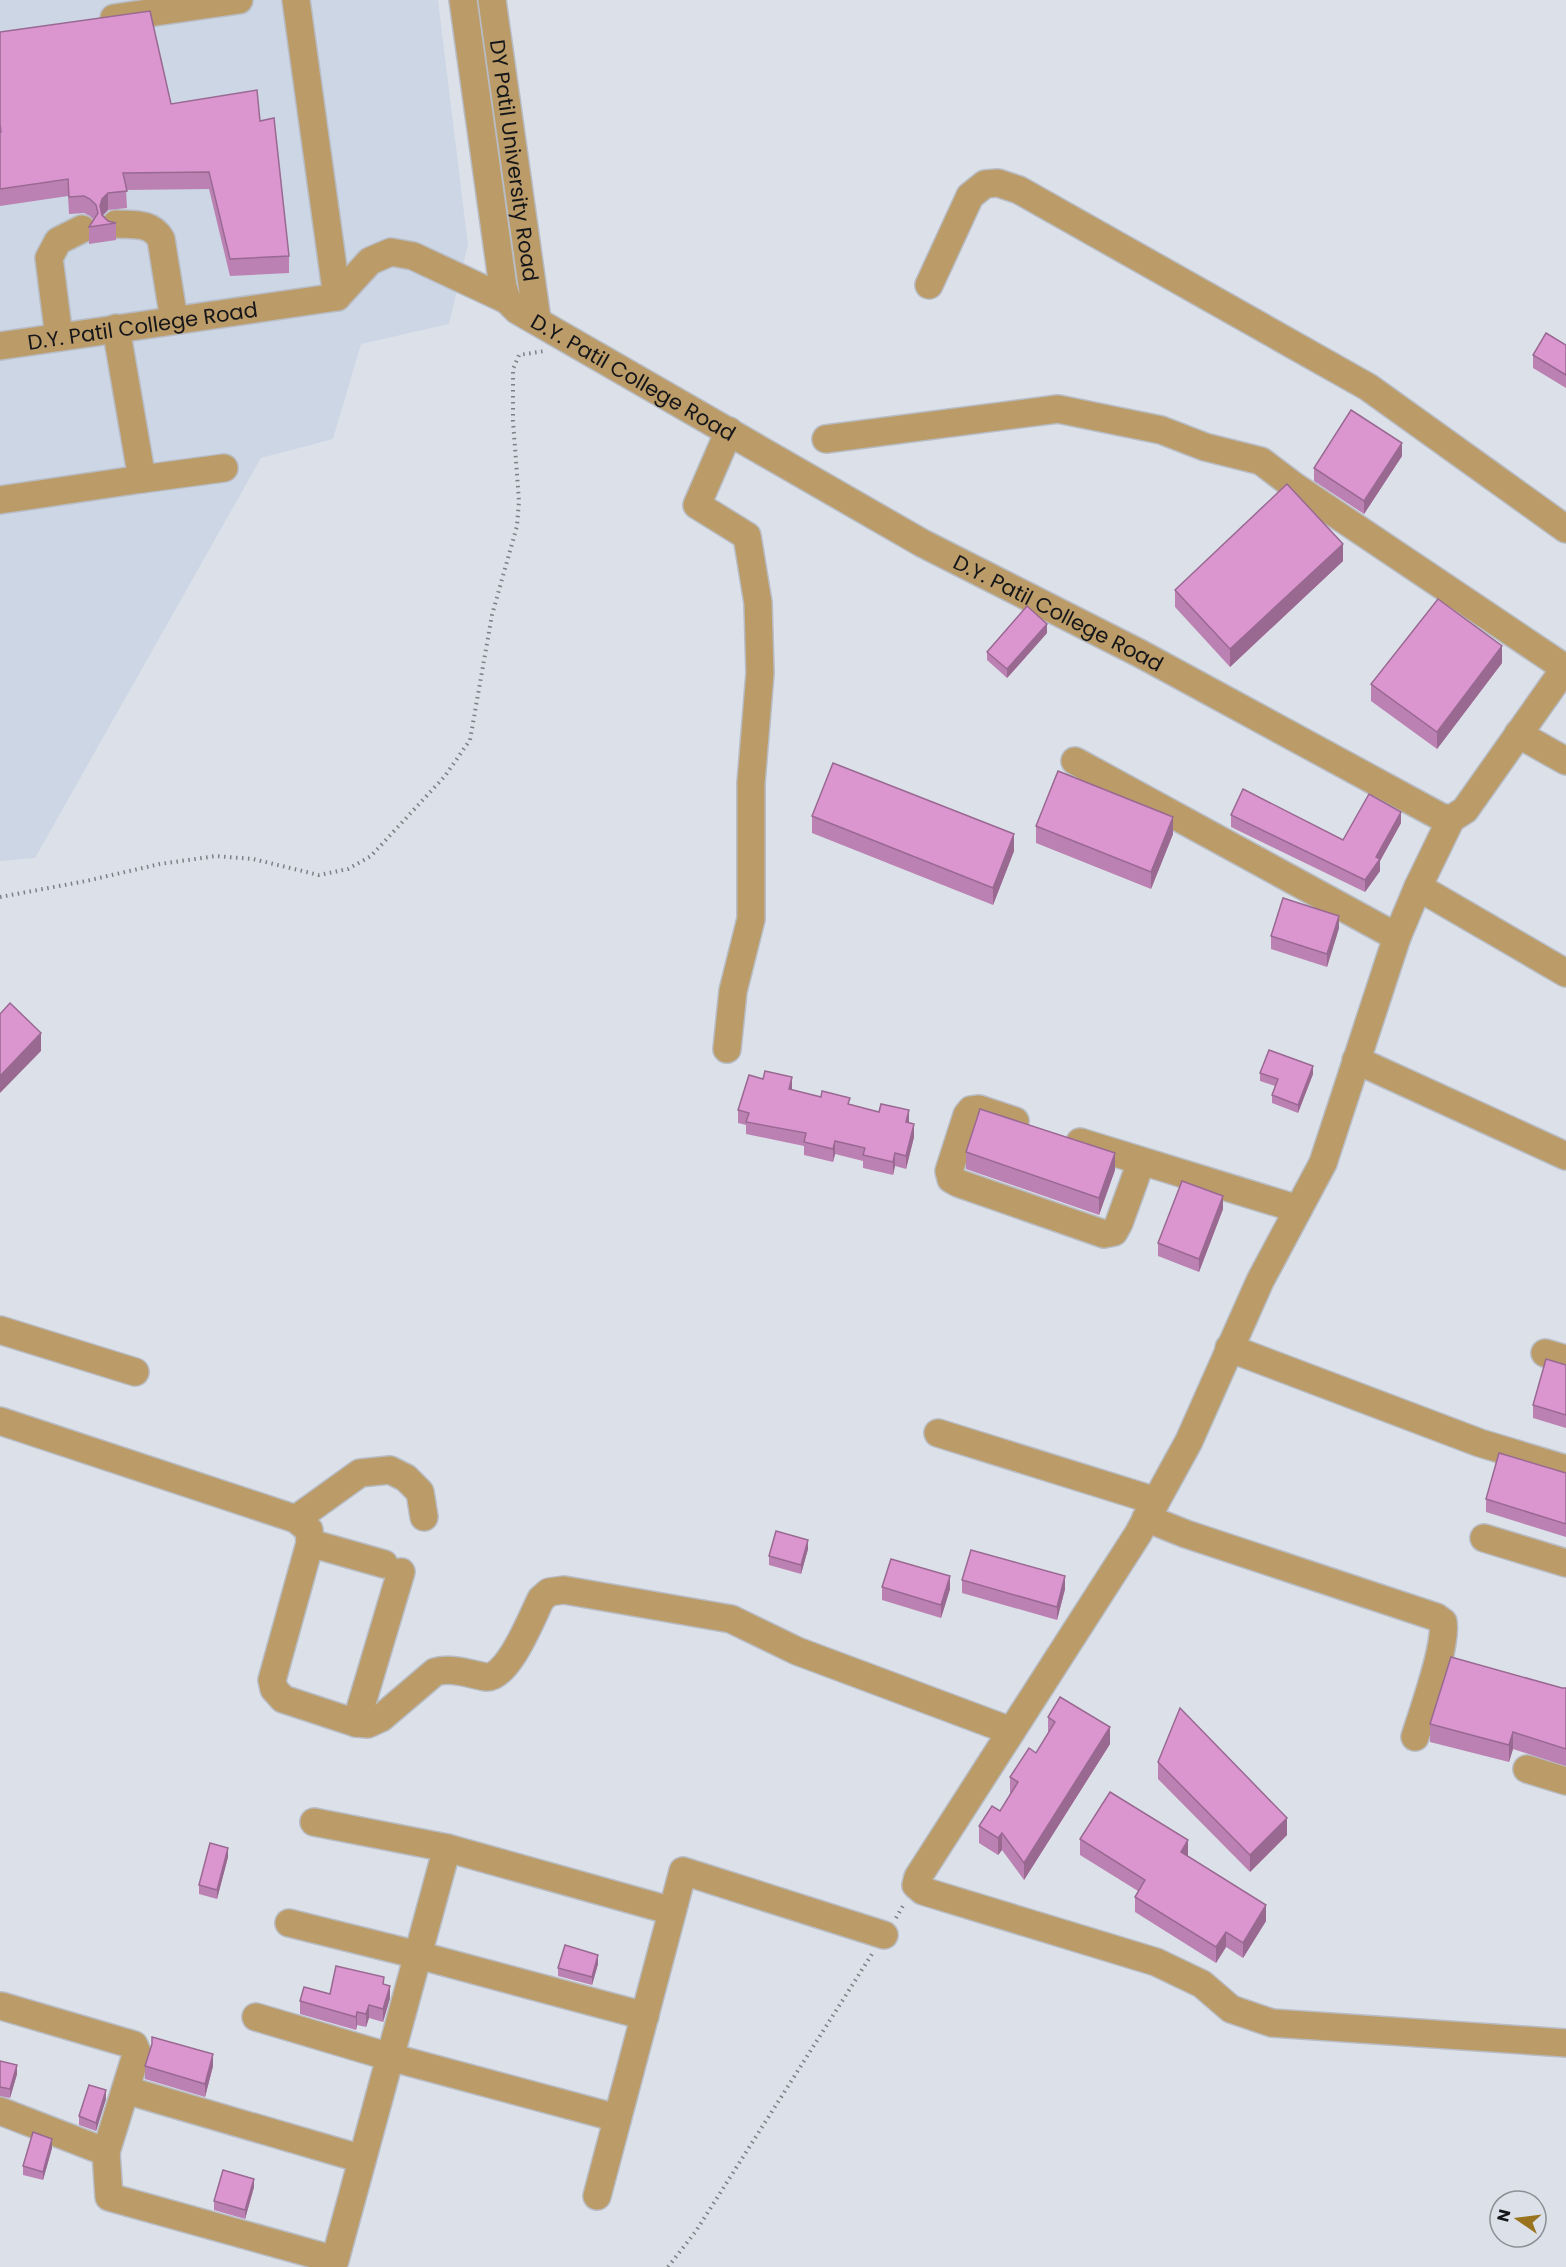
<svg xmlns="http://www.w3.org/2000/svg" width="1566" height="2267" viewBox="0 0 1566 2267" font-family="Poppins,sans-serif">
<style>
.built{fill:#ccd6e4}
.lines{fill:none;stroke-linecap:round;stroke-linejoin:round}
.minor-casing{stroke:#b8bcc4;stroke-width:30}
.path{stroke:#7c7f85;stroke-width:4;stroke-dasharray:1.5 4.5;stroke-linecap:butt}
.minor{stroke:#bb9b68;stroke-width:27}
.wall{fill:#bc81b3}
.shaded-wall{fill:#996992}
.building{fill:#db96d0;stroke:#996992;stroke-width:1.5}
.labels{text-anchor:middle;dominant-baseline:central;stroke-width:4.5;stroke-linejoin:round;paint-order:stroke}
.street-label{font-size:21px;fill:#151619;stroke:#dce1e9}
</style>
<rect width="100%" height="100%" fill="#dce1e9"/>
<path class="built" d="M0,0H438L468,245L449,324L361,344L333,439L261,458L35,858L0,861Z"/>
<g class="lines">
<defs>
<g id="minor">
<path d="M296,0L337,297"/>
<path d="M463,0L503,287L507,300"/>
<path id="s1" d="M492,0L537,320"/>
<path d="M114,18L239,0"/>
<path d="M116,224C134,225 151,222 161,239L174,320"/>
<path d="M929,285L970,196L985,184L998,183L1019,190L1368,387L1566,529"/>
<path d="M59,337L49,258L58,241L82,229"/>
<path id="s2" d="M0,346L337,297L370,261L391,252L413,256L507,300L517,310L922,543L1141,654L1441,817L1451,819L1465,810L1566,667"/>
<path d="M826,439L1058,409L1161,430L1205,447L1261,461L1294,486L1565,668"/>
<path d="M142,479L224,468"/>
<path d="M0,500L142,479L116,328"/>
<path d="M1518,734L1566,761"/>
<path d="M1075,761L1397,937"/>
<path d="M1451,819L1418,887L1397,937L1323,1163L1260,1281L1189,1441L1138,1534L918,1877L916,1885L923,1891L1156,1962L1202,1984L1231,2009L1272,2023L1566,2043"/>
<path d="M1418,887L1566,973"/>
<path d="M727,1049L733,991L751,919V783L760,673L758,603L747,536L697,505L729,431"/>
<path d="M1356,1060L1566,1156"/>
<path d="M1015,1121L979,1109L971,1110L967,1115L949,1171L951,1179L958,1183L1104,1234L1114,1232L1119,1223L1141,1162"/>
<path d="M1080,1142L1298,1209"/>
<path d="M0,1330L135,1372"/>
<path d="M1229,1348L1480,1443L1566,1469"/>
<path d="M1545,1353L1566,1359"/>
<path d="M0,1421L296,1519L309,1530L310,1543L272,1680L274,1689L283,1699L356,1723L368,1724L381,1718L435,1672C452,1667 469,1674 486,1677C508,1679 532,1617 541,1599L549,1592L564,1590L731,1619L797,1651L1011,1731"/>
<path d="M938,1433L1156,1501"/>
<path d="M1146,1518L1186,1534L1436,1617L1443,1622C1447,1646 1423,1711 1415,1737"/>
<path d="M296,1519L360,1473L390,1470L406,1478L420,1492L424,1517"/>
<path d="M1484,1538L1566,1563"/>
<path d="M310,1543L384,1564"/>
<path d="M356,1723L401,1572"/>
<path d="M1527,1769L1566,1781"/>
<path d="M314,1822L447,1848"/>
<path d="M289,1923L418,1955L645,2016"/>
<path d="M1,2006L134,2045L137,2052L106,2152L109,2197L335,2260L447,1848L672,1911"/>
<path d="M256,2017L390,2057L617,2118"/>
<path d="M126,2090L362,2159"/>
<path d="M0,2111L106,2152"/>
<path d="M597,2196L683,1871L884,1935"/>
</g>
</defs>
<use href="#minor" class="minor-casing"/>
<g class="path">
<path d="M0,897L86,881L160,864L216,856L253,859L319,875L348,869L371,856L445,776L470,740L492,615L517,526L519,501L513,421V369L519,355L545,351"/>
<path d="M896,1918L904,1904"/>
<path d="M668,2267L696,2231L872,1954"/>
</g>
<use href="#minor" class="minor"/>
</g>
<g class="wall">
<path d="M0,32L171,104L260,121L289,256V273L230,276L209,189L126,190L127,208L108,210L103,215L108,221L116,223V240L89,244V227L94,220L90,216L84,213L69,214L68,196L0,206Z"/>
<path d="M1566,345V388L1533,368V355Z"/>
<path d="M1402,456L1364,514L1314,481V468Z"/>
<path d="M1343,561L1230,667L1175,607V590Z"/>
<path d="M1047,633L1007,678L987,660V652Z"/>
<path d="M1502,663L1437,749L1371,701V684Z"/>
<path d="M1231,815L1343,840L1401,823L1380,861V871L1365,892L1231,827Z"/>
<path d="M812,816L1014,851L993,905L812,833Z"/>
<path d="M1036,826L1173,834L1151,889L1036,843Z"/>
<path d="M1339,928L1327,967L1271,949V936Z"/>
<path d="M1260,1073L1313,1074L1298,1113L1272,1103V1095L1275,1086L1260,1081Z"/>
<path d="M792,1090L850,1104L909,1123L914,1137L906,1169L895,1166L893,1175L863,1168V1161L835,1154L833,1162L804,1155V1146L746,1134V1125L738,1123V1110Z"/>
<path d="M966,1152L1115,1170L1099,1215L966,1169Z"/>
<path d="M1223,1209L1199,1272L1158,1256V1243Z"/>
<path d="M1566,1365V1428L1533,1418V1405Z"/>
<path d="M1566,1473V1537L1486,1512V1499Z"/>
<path d="M808,1549L801,1574L769,1565V1556Z"/>
<path d="M962,1580L1065,1589L1057,1620L962,1593Z"/>
<path d="M882,1587L950,1589L941,1618L882,1600Z"/>
<path d="M1562,1688H1566V1766L1513,1749L1509,1762L1430,1742V1724Z"/>
<path d="M1048,1717L1110,1744L1024,1880L1002,1850L998,1855L979,1843V1826L1000,1811L1010,1794V1777L1036,1753L1048,1733Z"/>
<path d="M1158,1762L1287,1835L1250,1872L1158,1779Z"/>
<path d="M1080,1839L1188,1855V1856L1266,1921L1243,1958L1226,1947L1216,1963L1135,1912V1897L1138,1891L1080,1855Z"/>
<path d="M228,1857L217,1899L199,1894V1885Z"/>
<path d="M598,1964L592,1985L558,1976V1968Z"/>
<path d="M384,1984L390,1998L383,2022L369,2018L366,2027L357,2025L356,2030L300,2014V2001L330,1994Z"/>
<path d="M152,2044L213,2066L205,2097L145,2079V2066Z"/>
<path d="M0,2061L17,2074L10,2098L0,2096Z"/>
<path d="M106,2099L96,2131L79,2125V2116Z"/>
<path d="M52,2148L43,2180L23,2175V2166Z"/>
<path d="M254,2187L245,2219L214,2210V2201Z"/>
</g>
<g class="shaded-wall">
<path d="M108,193V210L102,216L100,206L102,199Z"/>
<path d="M1402,443V456L1364,514V501Z"/>
<path d="M1343,544V561L1230,667V649Z"/>
<path d="M1047,624V633L1007,678V669Z"/>
<path d="M1502,646V663L1437,749V732Z"/>
<path d="M1401,812V823L1380,861V871L1365,892V880L1376,857Z"/>
<path d="M1173,817V834L1151,889V872Z"/>
<path d="M1014,834V851L993,905V888Z"/>
<path d="M1339,916V928L1327,967V954Z"/>
<path d="M41,1033V1051L0,1093V1076Z"/>
<path d="M1313,1066V1074L1298,1113V1105Z"/>
<path d="M792,1077V1090L789,1089Z"/>
<path d="M909,1110V1123L906,1122Z"/>
<path d="M914,1124V1137L906,1169V1156Z"/>
<path d="M835,1141V1154L833,1162V1149Z"/>
<path d="M895,1153V1166L893,1175V1162Z"/>
<path d="M1115,1153V1170L1099,1215V1198Z"/>
<path d="M1223,1196V1209L1199,1272V1259Z"/>
<path d="M808,1540V1549L801,1574V1565Z"/>
<path d="M950,1576V1589L941,1618V1605Z"/>
<path d="M1065,1576V1589L1057,1620V1607Z"/>
<path d="M1110,1727V1744L1024,1880V1863Z"/>
<path d="M1513,1732V1749L1509,1762V1745Z"/>
<path d="M1287,1818V1835L1250,1872V1855Z"/>
<path d="M1002,1833V1850L998,1855V1838Z"/>
<path d="M1188,1840V1855L1181,1867V1852Z"/>
<path d="M228,1848V1857L217,1899V1890Z"/>
<path d="M1266,1905V1921L1243,1958V1943Z"/>
<path d="M1226,1932V1947L1216,1963V1947Z"/>
<path d="M598,1955V1964L592,1985V1977Z"/>
<path d="M390,1986V1998L383,2022V2009Z"/>
<path d="M369,2005V2018L366,2027V2014Z"/>
<path d="M357,2012V2025L356,2030V2017Z"/>
<path d="M213,2054V2066L205,2097V2084Z"/>
<path d="M17,2065V2074L10,2098V2089Z"/>
<path d="M106,2090V2099L96,2131V2123Z"/>
<path d="M52,2139V2148L43,2180V2172Z"/>
<path d="M254,2179V2187L245,2219V2210Z"/>
</g>
<g class="building">
<path d="M150,11L171,104L257,90L260,121L274,118L289,256L230,259L209,172L123,173L127,191L108,193L102,199L100,206L102,215L108,221L116,223L89,227L98,213L96,205L90,199L84,196L69,197L68,179L0,189V132H1L0,124V32Z"/>
<path d="M1546,333L1566,345V375L1533,355Z"/>
<path d="M1351,410L1402,443L1364,501L1314,468Z"/>
<path d="M1287,484L1343,544L1230,649L1175,590Z"/>
<path d="M1438,599L1502,646L1437,732L1371,684Z"/>
<path d="M1027,606L1047,624L1007,669L987,652Z"/>
<path d="M833,763L1014,834L993,888L812,816Z"/>
<path d="M1058,771L1173,817L1151,872L1036,826Z"/>
<path d="M1243,789L1343,840L1369,794L1401,812L1376,857L1380,859L1365,880L1231,815Z"/>
<path d="M1283,898L1339,916L1327,954L1271,936Z"/>
<path d="M10,1003L41,1033L0,1076V1014Z"/>
<path d="M1269,1050L1313,1066L1298,1105L1272,1095L1278,1079L1260,1073Z"/>
<path d="M765,1071L792,1077L789,1089L821,1097L822,1091L850,1098L848,1104L879,1112L881,1104L909,1110L906,1122L914,1124L906,1156L895,1153L893,1162L863,1155L865,1148L835,1141L833,1149L804,1142L806,1133L746,1122L749,1113L738,1110L749,1075L763,1079Z"/>
<path d="M980,1109L1115,1153L1099,1198L966,1152Z"/>
<path d="M1182,1181L1223,1196L1199,1259L1158,1243Z"/>
<path d="M1546,1359L1566,1365V1415L1533,1405Z"/>
<path d="M1499,1453L1566,1473V1524L1486,1499Z"/>
<path d="M776,1531L808,1540L801,1565L769,1556Z"/>
<path d="M971,1550L1065,1576L1057,1607L962,1580Z"/>
<path d="M891,1559L950,1576L941,1605L882,1587Z"/>
<path d="M1451,1657L1562,1688H1566V1749L1513,1732L1509,1745L1430,1724Z"/>
<path d="M1060,1697L1110,1727L1024,1863L1002,1833L998,1838L979,1826L992,1806L1000,1811L1018,1782L1010,1777L1029,1748L1036,1753L1055,1722L1048,1717Z"/>
<path d="M1180,1708L1287,1818L1250,1855L1158,1762Z"/>
<path d="M1110,1792L1188,1840L1181,1852L1266,1905L1243,1943L1226,1932L1216,1947L1135,1897L1145,1880L1080,1839Z"/>
<path d="M210,1843L228,1848L217,1890L199,1885Z"/>
<path d="M565,1945L598,1955L592,1977L558,1968Z"/>
<path d="M336,1966L384,1977L383,1984L390,1986L383,2009L369,2005L366,2014L357,2012L356,2017L300,2001L304,1987L330,1994Z"/>
<path d="M152,2037L213,2054L205,2084L145,2066L152,2044Z"/>
<path d="M0,2061L17,2065L10,2089L0,2087Z"/>
<path d="M89,2085L106,2090L96,2123L79,2116Z"/>
<path d="M33,2132L52,2139L43,2172L23,2166Z"/>
<path d="M223,2170L254,2179L245,2210L214,2201Z"/>
</g>
<g class="labels">
<g class="street-label">
<text stroke="none"><textPath href="#s1" startOffset="162">DY Patil University Road</textPath></text>
<text stroke="none"><textPath href="#s2" startOffset="144">D.Y. Patil College Road</textPath></text>
<text stroke="none"><textPath href="#s2" startOffset="687">D.Y. Patil College Road</textPath></text>
<text stroke="none"><textPath href="#s2" startOffset="1173">D.Y. Patil College Road</textPath></text>
</g>
</g>
<g transform="translate(1518 2219) rotate(284)"><circle r="28" fill="#dce1e9" stroke="#8c9096" stroke-width="1.5"/>
<path d="M0-4.5L10 22L0 15L-10 22Z" fill="#99731e"/>
<text y="-9" font-size="16" font-weight="bold" text-anchor="middle" fill="#151619">N</text>
</g>
</svg>
